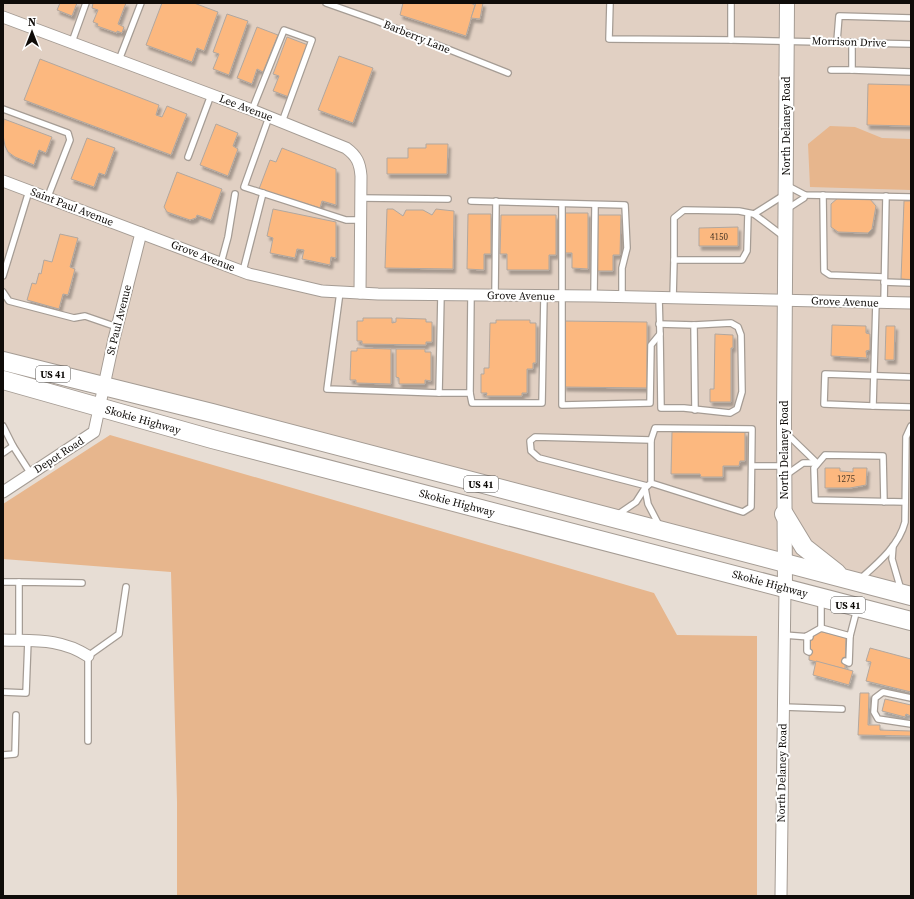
<svg xmlns="http://www.w3.org/2000/svg" width="914" height="899" viewBox="0 0 914 899" font-family="'Source Serif 4',serif">
<style>
.built{fill:#e1d0c3}
.green{fill:#e7b68d}
.building{fill:#fcb87f;stroke:#b1a79f;filter:url(#shadow)}
.lines{fill:none;stroke-linecap:round;stroke-linejoin:round}
.service-casing{stroke:#a59c94;stroke-width:8}
.minor-casing{stroke:#a59c94;stroke-width:13}
.tertiary-casing{stroke:#a59c94;stroke-width:16}
.trunk-casing{stroke:#a59c94;stroke-width:20}
.service{stroke:#fff;stroke-width:5.5}
.minor{stroke:#fff;stroke-width:11}
.tertiary{stroke:#fff;stroke-width:14}
.trunk{stroke:#fff;stroke-width:18}
.labels{text-anchor:middle;dominant-baseline:central;stroke-width:4;stroke-linejoin:round;paint-order:stroke}
.number-label{font-size:9px;fill:#4a3726}
.shield{fill:#fff;stroke:#575553;stroke-width:1}
.shield-label{font-size:10px;font-weight:bold;fill:#0f0c09}
.street-label{font-size:11px;fill:#0f0c09;stroke:#fff}
</style>
<defs>
<filter id="shadow"><feDropShadow dx="2.5" dy="4" stdDeviation="1" flood-color="#0004"/></filter>
</defs>
<rect width="100%" height="100%" fill="#e7ddd4"/>
<path class="built" d="M3,3H911V596L3,357Z"/>
<g class="green">
<path d="M830,126L855,127L882,138L911,139V190L810,187L808,144Z"/>
<path d="M110,435L654,593L677,635L757,636V896H177V802L171,572L3,559V504Z"/>
</g>
<g class="building">
<path d="M60,3H77L72,16L57,10Z"/>
<path d="M93,3H126L118,24L124,27L122,33L117,31V33L97,26L98,24L93,22L98,10L92,8Z"/>
<path d="M162,3H194L218,12L204,51L197,48L192,62L146,45Z"/>
<path d="M403,3H470L475,5L466,36L400,15Z"/>
<path d="M476,3H483L480,19L471,18Z"/>
<path d="M227,14L248,21L229,75L213,69L219,54L213,52Z"/>
<path d="M257,27L278,35L263,72L257,69L252,84L237,78Z"/>
<path d="M287,37L308,45L289,97L273,91L279,76L273,74Z"/>
<path d="M339,56L373,68L353,123L318,110Z"/>
<path d="M40,59L159,105L156,115L162,117L167,106L187,114L171,155L24,100Z"/>
<path d="M868,84L911,85V126L867,125Z"/>
<path d="M4,119L52,137L46,153L39,150L34,165L15,157L8,152L5,146L3,135Z"/>
<path d="M216,124L238,133L233,146L238,149L228,176L200,165Z"/>
<path d="M87,138L115,148L105,175L99,173L94,187L71,179Z"/>
<path d="M426,144H448L447,174H387V158H408V148H426Z"/>
<path d="M282,148L336,169V205L322,201L320,208L259,189L270,160L276,162Z"/>
<path d="M177,172L222,189L211,220L197,215L196,218L190,220L167,212L164,207Z"/>
<path d="M839,197L869,198L876,206L872,229L868,233L838,232L831,227V204Z"/>
<path d="M904,201H911V280L901,279Z"/>
<path d="M273,209L336,222V258L331,257L330,265L302,259L304,250L297,249L295,258L270,253L273,238L267,236Z"/>
<path d="M387,209H393L403,216L406,210H423L432,215L436,209L454,211L453,269L385,268Z"/>
<path d="M565,213H588V269L572,268V253H564Z"/>
<path d="M468,214H491V254H484V270L467,269Z"/>
<path d="M501,215H556V255H549V270H507V254H500Z"/>
<path d="M597,215H621L620,255H613V271H597Z"/>
<path d="M738,227V246H699V228Z"/>
<path d="M60,234L78,238L70,267L75,269L68,295L63,294L59,309L27,300L32,283L36,284L39,273L41,274L44,260L52,262Z"/>
<path d="M363,318H392V323L396,322V318L426,319V322H432V342H426V345L362,344V341H357V321H363Z"/>
<path d="M496,320H530V323H536V363H533V369H527V393H522V396H486L487,393H481V374H484V368H489L490,323H496Z"/>
<path d="M564,321L647,322V388L564,387Z"/>
<path d="M832,325L866,326V333L870,334V350L866,351L867,358L831,356Z"/>
<path d="M886,326H895L894,360H885Z"/>
<path d="M715,334L733,335V348H731V402H710V389H714Z"/>
<path d="M357,348L391,349V384L356,383V380H350L351,351H357Z"/>
<path d="M396,349H425V352H431V381L425,380V384H399V378L396,377Z"/>
<path d="M672,432H745V461H740L739,466H723V477H701L700,474H671Z"/>
<path d="M825,468H840V471L853,472V468H867L866,485L850,488H825Z"/>
<path d="M819,631L846,638L845,669L809,660L810,636Z"/>
<path d="M870,648L911,659V692L866,681L871,662L866,661Z"/>
<path d="M816,661L853,671L849,685L813,675Z"/>
<path d="M860,693H869L868,725H880V730L911,731V736L858,735Z"/>
<path d="M885,699L911,705V716L906,714L905,717L882,711Z"/>
</g>
<g class="lines">
<defs>
<g id="service">
<path d="M326,3L377,21L508,73"/>
<path d="M610,3L609,39L731,40"/>
<path d="M731,3V40L911,44"/>
<path d="M837,41L839,16L911,18"/>
<path d="M72,42L86,3"/>
<path d="M852,42V70L911,72"/>
<path d="M119,60L141,3"/>
<path d="M831,70H852"/>
<path d="M3,109L68,133L70,140L47,199"/>
<path d="M252,110L284,30L312,40L282,122"/>
<path d="M269,117L244,187L346,220H361"/>
<path d="M188,157L211,95"/>
<path d="M786,185L805,195L911,197"/>
<path d="M823,195L824,271L830,275L884,277"/>
<path d="M361,198L448,199"/>
<path d="M471,201L625,205L627,248L622,268V297"/>
<path d="M562,204V405L650,403L651,345L660,334L659,298"/>
<path d="M787,209L804,198L805,195"/>
<path d="M748,213L747,251L742,260H674V218L684,210L739,211L754,214L783,236"/>
<path d="M754,214L784,195"/>
<path d="M221,263L228,237L235,194"/>
<path d="M243,271L263,193"/>
<path d="M3,276L29,191"/>
<path d="M884,282L911,283"/>
<path d="M3,292L9,301L74,318L85,316L117,327"/>
<path d="M340,292L327,389L439,393L441,295"/>
<path d="M495,295L496,201"/>
<path d="M594,296L595,205"/>
<path d="M673,298L674,260"/>
<path d="M876,302L873,406L911,407"/>
<path d="M884,303L886,196"/>
<path d="M659,324L694,325L695,410"/>
<path d="M660,334L661,408H684L730,413L737,409L742,392L741,335L738,327L731,323L694,325"/>
<path d="M439,393H470L471,295"/>
<path d="M470,393L472,403H542L544,296"/>
<path d="M873,406L824,404L825,374L911,377"/>
<path d="M3,426L13,446L31,474"/>
<path d="M786,433L817,463"/>
<path d="M3,453L13,446"/>
<path d="M752,466H784"/>
<path d="M786,475L803,463H817"/>
<path d="M647,486L539,458L531,451L530,441L535,437L651,440"/>
<path d="M645,488L648,504L660,527"/>
<path d="M884,502L883,456L825,455L814,468L815,500L905,502"/>
<path d="M617,515L636,502L645,488L651,483L743,512L751,507L752,429L655,428L651,440V483"/>
<path d="M893,546L892,559L901,590"/>
<path d="M859,580C877,564 899,546 905,522L906,437L911,426"/>
<path d="M3,582H19"/>
<path d="M821,628V600"/>
<path d="M784,635L810,637"/>
<path d="M807,636L821,628L850,636L857,609"/>
<path d="M807,636V651L809,652"/>
<path d="M19,640V582L82,583"/>
<path d="M845,661L849,663L850,636"/>
<path d="M3,692L26,693L28,640"/>
<path d="M911,698L883,692L875,698L874,712L878,719L911,724"/>
<path d="M783,707L842,709"/>
<path d="M88,741V656L119,634L126,587"/>
<path d="M3,755L15,754L16,715"/>
</g>
<g id="minor">
<path d="M3,17L252,110L346,148C357,156 360,163 361,176L360,293"/>
<path d="M3,181L249,274L322,291L378,294L594,296L911,303"/>
<path d="M3,492L94,432L114,339L141,233"/>
<path d="M3,640C35,641 60,638 88,656"/>
<path d="M781,896L785,588"/>
</g>
<path id="tertiary" d="M785,588L784,421L787,3"/>
<g id="trunk">
<path d="M3,361L212,413L911,596"/>
<path d="M3,380L212,439L911,621"/>
<path d="M784,514L804,547L837,573"/>
</g>
</defs>
<use href="#service" class="service-casing"/>
<use href="#minor" class="minor-casing"/>
<use href="#tertiary" class="tertiary-casing"/>
<use href="#trunk" class="trunk-casing"/>
<use href="#service" class="service"/>
<use href="#minor" class="minor"/>
<use href="#tertiary" class="tertiary"/>
<use href="#trunk" class="trunk"/>
</g>
<g class="labels">
<g class="number-label">
<text x="719" y="237">4150</text>
<text x="846" y="479">1275</text>
</g>
<g class="shield">
<rect x="36" y="366" width="34" height="16" rx="3"/>
<rect x="464" y="476" width="34" height="16" rx="3"/>
<rect x="831" y="597" width="34" height="16" rx="3"/>
</g>
<g class="shield-label">
<text x="53" y="374">US 41</text>
<text x="481" y="484">US 41</text>
<text x="848" y="605">US 41</text>
</g>
<g class="street-label">
<text transform="translate(417 37) rotate(22)">Barberry Lane</text>
<text transform="translate(849 42) rotate(2)">Morrison Drive</text>
<text transform="translate(246 108) rotate(21)">Lee Avenue</text>
<text transform="translate(786 126) rotate(-90)">North Delaney Road</text>
<text transform="translate(72 207) rotate(21)">Saint Paul Avenue</text>
<text transform="translate(203 256) rotate(21)">Grove Avenue</text>
<text transform="translate(521 296) rotate(1)">Grove Avenue</text>
<text transform="translate(845 302) rotate(2)">Grove Avenue</text>
<text transform="translate(119 320) rotate(-76)">St Paul Avenue</text>
<text transform="translate(143 420) rotate(16)">Skokie Highway</text>
<text transform="translate(784 450) rotate(-90)">North Delaney Road</text>
<text transform="translate(59 455) rotate(-33)">Depot Road</text>
<text transform="translate(457 503) rotate(15)">Skokie Highway</text>
<text transform="translate(770 584) rotate(15)">Skokie Highway</text>
<text transform="translate(782 773) rotate(-89)">North Delaney Road</text>
</g>
</g>
<rect width="914" height="899" fill="none" stroke="#0f0c09" stroke-width="8"/>
<g transform="translate(32 32)" stroke="#ffffff" stroke-width="3" paint-order="stroke">
<path d="M0-3L7 15L0 10L-7 15Z" fill="#0f0c09"/>
<text y="-6" font-size="11" font-weight="bold" text-anchor="middle" fill="#0f0c09">N</text>
</g>
</svg>
